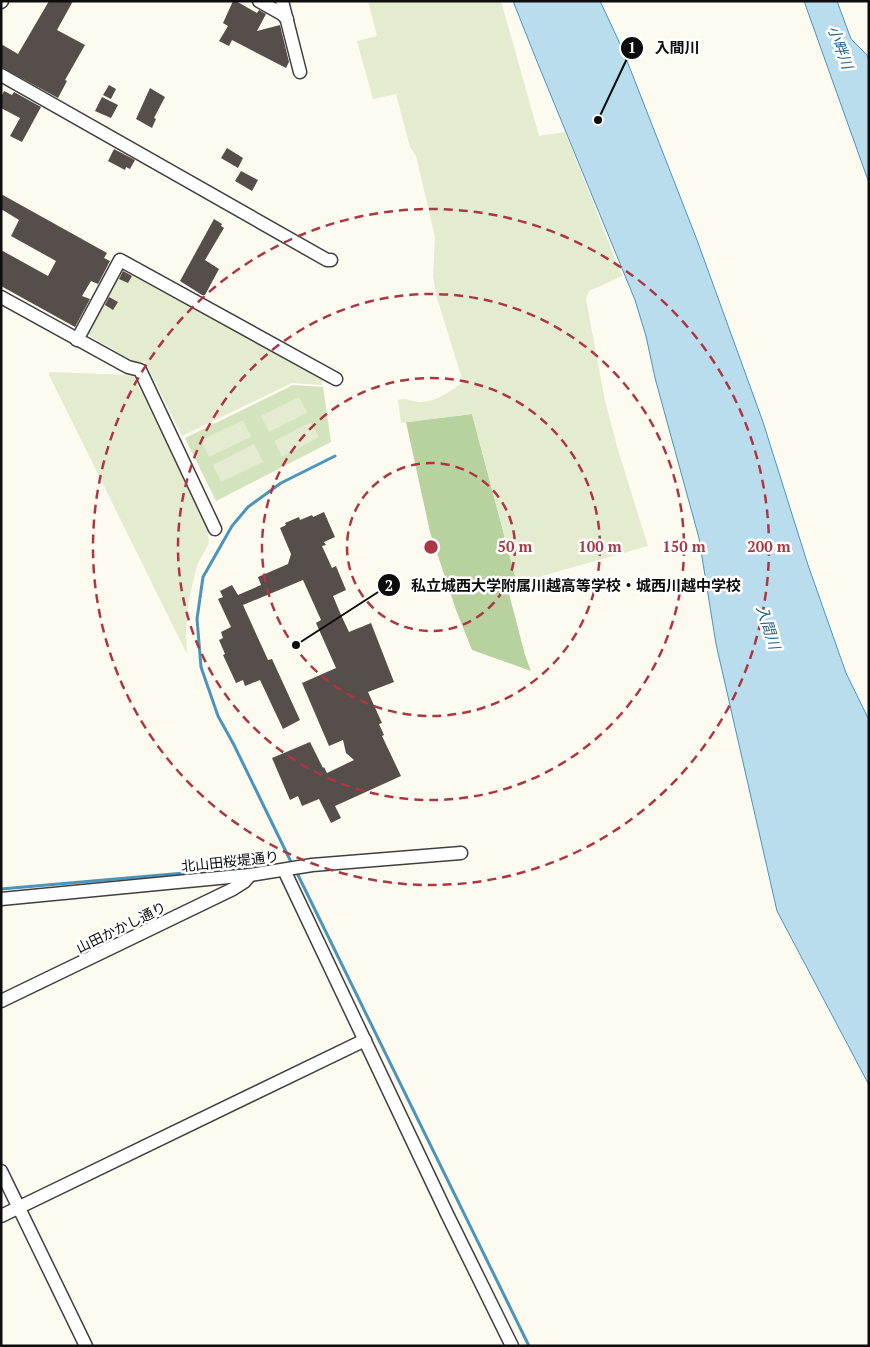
<svg xmlns="http://www.w3.org/2000/svg" width="870" height="1347" viewBox="0 0 870 1347" font-family="'PT Serif','Noto Sans JP',serif">
<style>
.green{fill:#d3e3bd}
.forest{fill:#b8d29f}
.pitch{fill:#e3ecce}
.water{fill:#baddee;stroke:#4b94bc}
.lines{fill:none;stroke-linecap:round;stroke-linejoin:round}
.stream{stroke:#4b94bc;stroke-width:3}
.building{fill:#554e4b}
.minor-casing{stroke:#404040;stroke-width:15}
.minor{stroke:#fff;stroke-width:12}
.ring{fill:none;stroke:#ac3742;stroke-width:2.5;stroke-dasharray:9 6}
.labels{text-anchor:middle;dominant-baseline:central;stroke-width:5;stroke-linejoin:round;paint-order:stroke}
.street-label{font-size:14px;fill:#0d0d0d;stroke:#fff}
.water-label{font-size:15px;font-style:italic;fill:#26668f;stroke:#fff}
.centre{fill:#ac3742;stroke:#fff;stroke-width:2.5}
.ring-label{font-size:15px;text-anchor:middle;font-weight:bold;fill:#ac3742;stroke:#fff;stroke-width:5;stroke-linejoin:round;paint-order:stroke}
.leader{fill:none;stroke:#0d0d0d;stroke-width:2}
.callout-dot{fill:#0d0d0d;stroke:#fff;stroke-width:2}
.mark-label{font-size:15px;text-anchor:middle;font-weight:bold;fill:#fff}
.callout-label{font-size:15px;text-anchor:middle;font-weight:bold;fill:#0d0d0d;stroke:#fff;stroke-width:5;stroke-linejoin:round;paint-order:stroke}
</style>
<rect width="100%" height="100%" fill="#fdfaf0"/>
<path class="green" d="M293,385L323,387L331,442L216,501L185,438Z"/>
<path class="forest" d="M472,414L517,583L507,586L525,655L531,671L472,650L456,610L430,532L406,422Z"/>
<g class="pitch">
<path d="M368,1H501L539,136L565,132L622,276L589,291L586,299L605,401L618,450L648,546L517,583L472,414L401,423L398,400C408,398 410,401 418,402C435,403 450,392 463,382L437,298L433,277L435,237L416,156L410,147L396,94L373,99L357,41L377,36Z"/>
<path d="M125,267L323,378L322,385L292,383L182,436L145,362H134L87,334L121,268Z"/>
<path d="M50,372L129,375L134,377L206,525L209,543L197,565L189,599L186,629L187,654L49,375Z"/>
<path d="M299,397L307,413L269,432L261,416Z"/>
<path d="M243,420L251,437L209,457L201,440Z"/>
<path d="M311,422L319,437L282,457L274,441Z"/>
<path d="M254,444L263,462L221,482L213,465Z"/>
</g>
<g class="water">
<path d="M513,1H600L622,48L697,240L763,422L808,565L846,673L869,720V1085L777,911L716,644L699,538L655,378L646,336L635,300L536,59Z"/>
<path d="M804,1H837L851,39L867,55L869,60V183Z"/>
</g>
<g class="lines">
<g class="stream">
<path d="M293,866L234,745L218,716L201,667L197,619L203,577L232,526L248,507L281,483L335,456"/>
<path d="M296,871L529,1346"/>
<path d="M1,889L277,865"/>
</g>
</g>
<g class="building">
<path d="M49,1H73L57,30L85,45L65,80L67,81L58,98L1,67V44L18,54Z"/>
<path d="M233,1H236L257,13L259,10L266,14L257,31L280,25L289,62L286,68L232,40L229,46L219,41L228,26L223,23Z"/>
<path d="M109,85L116,89L111,99L103,95Z"/>
<path d="M150,88L165,97L154,118L156,119L152,128L136,119Z"/>
<path d="M4,91L12,95L14,92L41,107L22,142L10,136L20,118L1,108V97Z"/>
<path d="M102,97L118,105L111,118L95,111Z"/>
<path d="M227,148L243,158L238,168L221,158Z"/>
<path d="M114,149L135,160L130,169L126,167L125,170L108,161Z"/>
<path d="M241,171L258,180L252,191L235,181Z"/>
<path d="M1,194L107,253L104,258L110,261L98,284L91,281L82,296L90,299L75,327L1,286V250L48,276L56,261L11,236L19,220L1,209Z"/>
<path d="M214,219L222,224L221,226L224,228L205,260L219,269L205,295H202L180,281Z"/>
<path d="M123,271L132,276L128,283L119,279Z"/>
<path d="M109,297L118,302L113,310L105,305Z"/>
<path d="M324,512L335,537L324,542L326,545L322,546L332,568L336,566L346,590L333,596L341,615L349,632L371,623L394,682L368,692L382,723L379,724L384,735L382,736L401,776L335,806L341,818L331,823L319,799L302,806L298,796L290,800L272,758L310,742L323,768L324,767L327,773L354,760L346,753L343,740L329,746L302,683L336,668L316,623L321,620L303,580L243,605L268,660L272,659L300,720L283,729L260,680L245,686L243,680L236,683L223,655L225,654L219,640L223,638L221,632L231,627L218,599L223,597L220,591L232,585L238,595L261,585L258,577L288,564L291,554L280,528L286,525L285,523L299,517L300,520L312,515L313,517Z"/>
</g>
<g class="lines">
<defs>
<g id="minor">
<path d="M259,1L282,14L287,19"/>
<path d="M282,1L300,72"/>
<path d="M1,2L2,1"/>
<path d="M1,75L327,260H331"/>
<path d="M1,297L128,367L140,370L215,529"/>
<path d="M77,340L120,260L336,379"/>
<path d="M284,870L447,1214L512,1346"/>
<path d="M1,899L250,875L312,865L461,853"/>
<path d="M1,1001L233,889L244,882L250,875"/>
<path d="M1,1171L86,1346"/>
<path d="M1,1216L365,1040"/>
</g>
</defs>
<use href="#minor" class="minor-casing"/>
<use href="#minor" class="minor"/>
</g>
<g class="ring">
<circle cx="431" cy="547" r="84"/>
<circle cx="431" cy="547" r="169"/>
<circle cx="431" cy="547" r="253"/>
<circle cx="431" cy="547" r="338"/>
</g>
<g class="labels">
<g class="street-label">
<text transform="translate(230 861) rotate(-6)">北山田桜堤通り</text>
<text transform="translate(121 927) rotate(-26)">山田かかし通り</text>
</g>
<g class="water-label">
<text transform="translate(841 47) rotate(70)">小畔川</text>
<text transform="translate(769 627) rotate(72)">入間川</text>
</g>
</g>
<circle cx="431" cy="547" r="8" class="centre"/>
<g class="ring-label">
<text x="515" y="552">50 m</text>
<text x="600" y="552">100 m</text>
<text x="684" y="552">150 m</text>
<text x="769" y="552">200 m</text>
</g>
<path class="leader" d="M598 120L632 48M296 645L389 585"/>
<g class="callout-dot">
<circle cx="598" cy="120" r="5"/>
<circle cx="296" cy="645" r="5"/>
<circle cx="632" cy="48" r="12"/>
<circle cx="389" cy="585" r="12"/>
</g>
<g class="mark-label">
<text x="632" y="53">1</text>
<text x="389" y="591">2</text>
</g>
<g class="callout-label">
<text x="677" y="53">入間川</text>
<text x="576" y="591">私立城西大学附属川越高等学校・城西川越中学校</text>
</g>
<rect width="870" height="1347" fill="none" stroke="#0d0d0d" stroke-width="5"/>
</svg>
